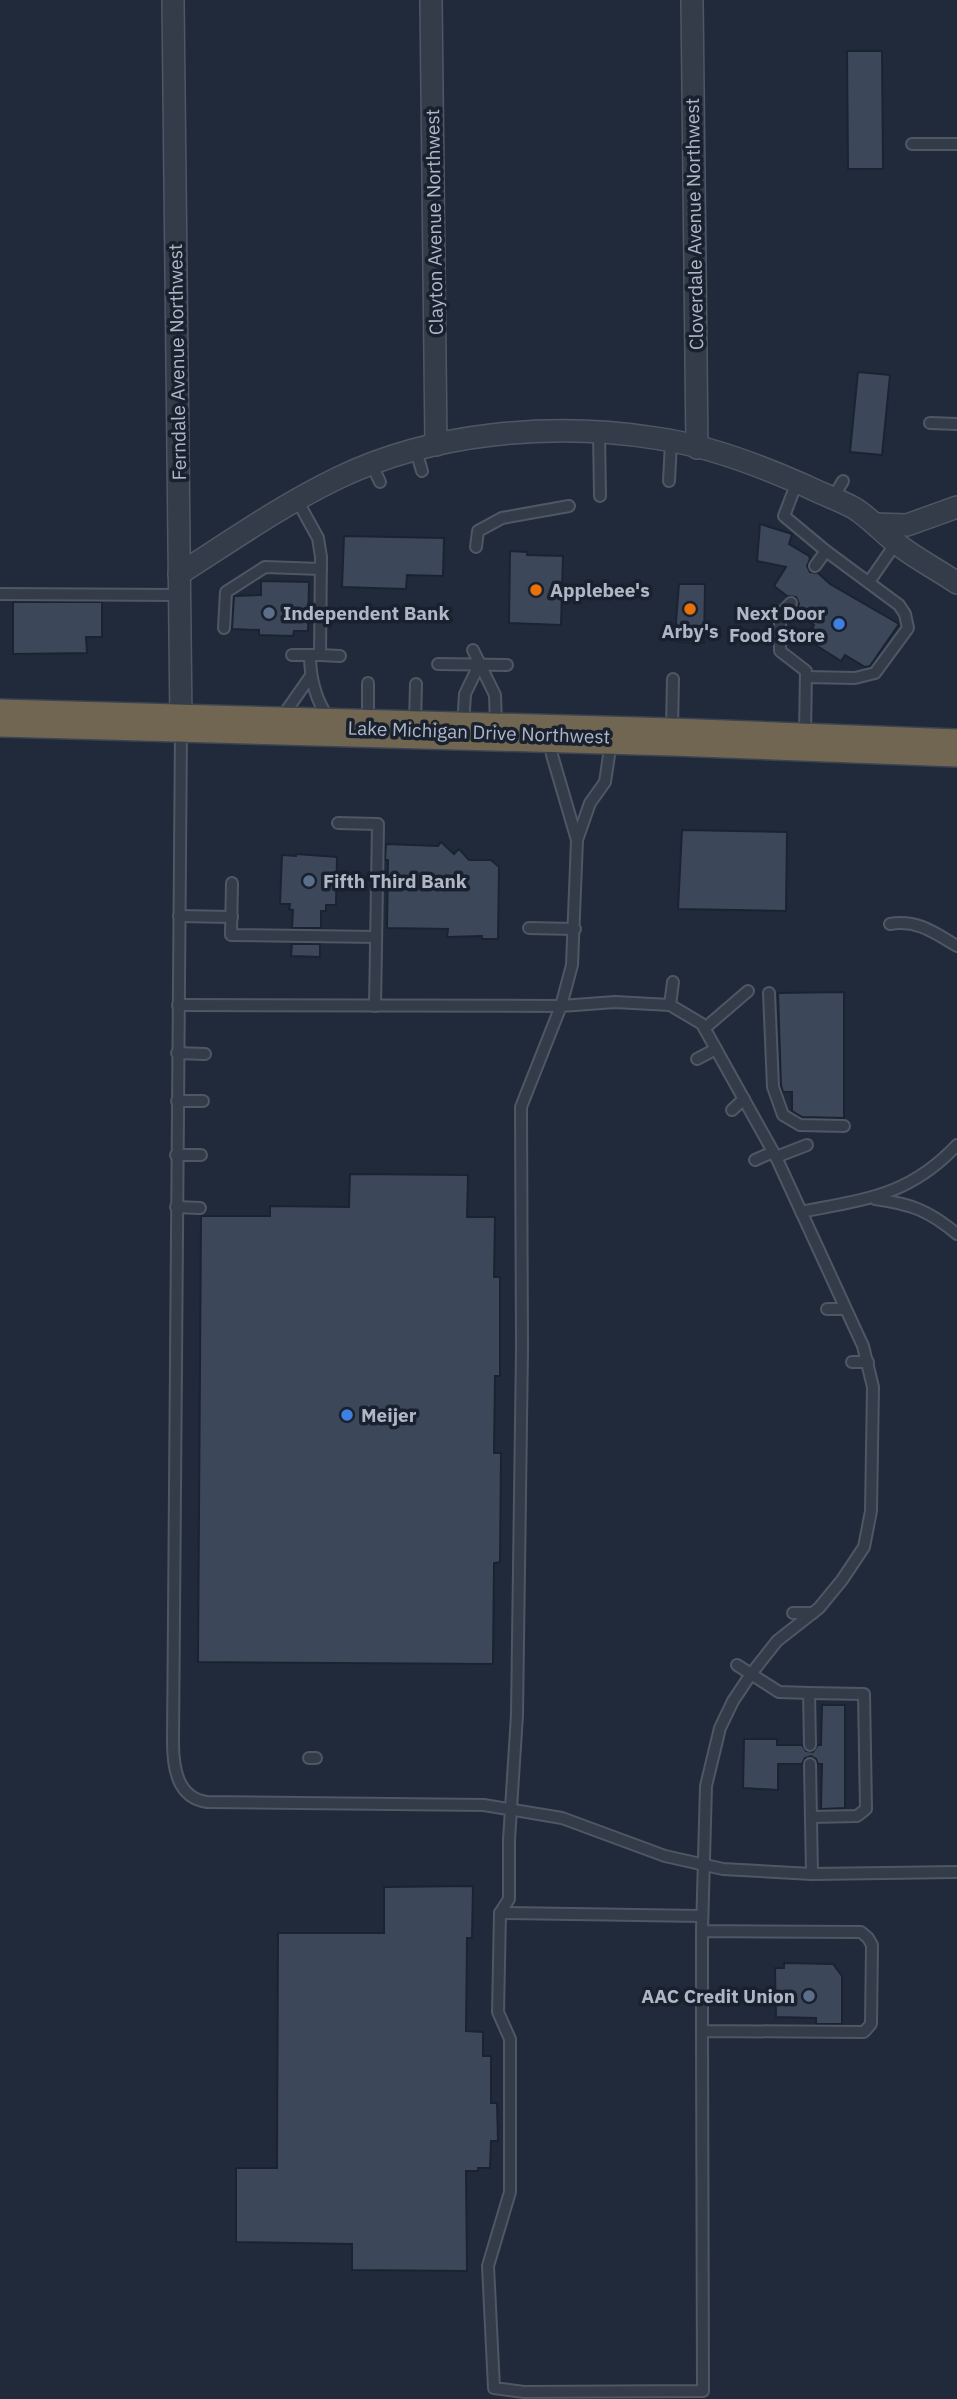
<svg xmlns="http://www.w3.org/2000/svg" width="957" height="2399" viewBox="0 0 957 2399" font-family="'IBM Plex Sans',sans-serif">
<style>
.building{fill:#3c485a;stroke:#1b2331;stroke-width:2}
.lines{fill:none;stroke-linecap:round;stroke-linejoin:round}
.lane-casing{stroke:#4f5765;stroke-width:14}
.street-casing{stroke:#4f5765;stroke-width:24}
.highway-casing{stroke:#3c4452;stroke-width:40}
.lane{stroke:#343c4a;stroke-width:10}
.street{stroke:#343c4a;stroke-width:21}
.highway{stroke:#716651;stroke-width:37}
.food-dot{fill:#e8710a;stroke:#19212f;stroke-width:2.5}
.service-dot{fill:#5c6f8a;stroke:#19212f;stroke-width:2.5}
.shop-dot{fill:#3f7fe0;stroke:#19212f;stroke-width:2.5}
.labels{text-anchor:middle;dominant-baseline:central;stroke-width:7;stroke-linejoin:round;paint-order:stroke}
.street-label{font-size:19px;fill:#afb7c7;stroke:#19212f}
.poi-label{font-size:19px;font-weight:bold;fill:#afb7c7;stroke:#19212f;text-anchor:start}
</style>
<rect width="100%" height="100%" fill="#202a3a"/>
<g class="building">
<path d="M847,51H882L883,169H848Z"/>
<path d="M858,372L890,375L882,455L850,452Z"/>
<path d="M760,524L792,534L789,544L809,556L810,559L807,566L810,572L818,573L830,584L899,624L870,666L865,667L845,655L841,661L806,639L814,625L795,613L799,604L796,597L787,596L774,586L786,567L757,561Z"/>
<path d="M344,536L444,538L443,576L407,575L406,589L342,587Z"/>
<path d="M510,551L527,552V555L563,556L561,625L509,623Z"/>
<path d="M261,581L309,582L308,631H294L293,636L259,635V630L232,629L234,596L261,595Z"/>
<path d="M679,584H705L704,643L678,642L676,621Z"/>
<path d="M13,602H102V637H86L87,653L13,654Z"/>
<path d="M682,830L787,832L786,911L678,909Z"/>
<path d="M441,842L454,854L459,849L469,860H491L499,867L498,939H482V936L447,937L448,929L387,928L388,860H385L386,844L438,846Z"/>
<path d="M296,854L337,857L336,905H326V911H321V928H292L293,910L289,909L290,904H280L282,855L296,856Z"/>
<path d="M292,944H320V957L291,956Z"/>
<path d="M844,992V1118L802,1117L792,1111V1092H783L781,1085L778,993Z"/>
<path d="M350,1174L468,1175L467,1217H495L494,1277H500V1376H495L494,1453H501L500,1562L494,1563L493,1664L198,1662L201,1216H270V1206L349,1207Z"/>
<path d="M822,1705H845V1808L821,1809L822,1764H818L816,1759L811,1756L805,1758L802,1764H778V1790L743,1788L744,1739H777V1745H802L806,1751L813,1752L818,1745H821Z"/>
<path d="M473,1886L472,1938H467L466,2031L483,2032V2056H491V2103H497L498,2141H491L490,2168H478V2171H466L467,2271L352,2270V2244L236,2242V2168H277L278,1933H384V1887Z"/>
<path d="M784,1963L833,1964L842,1976V2024H816V2018L776,2017L775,1968H784Z"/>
</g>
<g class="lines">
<defs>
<g id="lane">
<path d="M912,144H957"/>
<path d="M930,423L957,424"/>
<path d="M599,433L600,496"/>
<path d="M416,451L422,471"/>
<path d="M372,465L380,482"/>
<path d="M669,481L671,442"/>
<path d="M797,482L784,516L826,551L815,566"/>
<path d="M832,499L843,481"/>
<path d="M297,500L318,538L321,557L320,655H310C310,679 315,699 329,719"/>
<path d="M476,547L478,531L502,518L569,506"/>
<path d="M869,582L896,543"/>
<path d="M0,594L179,595"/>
<path d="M791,603L780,614V651L806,671L805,735"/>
<path d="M224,628L226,592L265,567L321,569"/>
<path d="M473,650L495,695L496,726"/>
<path d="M292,655H310"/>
<path d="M320,655L340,656"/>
<path d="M438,664L507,665"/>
<path d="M806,677L855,678L875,673L908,628L905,614L899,605L826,551"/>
<path d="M282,717L310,677"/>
<path d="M368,722V683"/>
<path d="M415,723L416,684"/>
<path d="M463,726L465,694L479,665"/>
<path d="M181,730L173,1742C173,1767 177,1798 207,1802L484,1805L562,1818L665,1856L723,1869L812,1874L957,1872"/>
<path d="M672,730L673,679"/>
<path d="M338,823L378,824L375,1006"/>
<path d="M577,840L590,803L605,782L611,742"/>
<path d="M232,883L231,935L376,937"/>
<path d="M179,916L232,917"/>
<path d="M890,924C917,919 935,933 957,946"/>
<path d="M529,928L575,929"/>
<path d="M769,993L773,1087L783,1115L800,1125L844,1126"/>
<path d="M178,1005L561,1006L572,965L577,840L552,755L550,739"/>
<path d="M670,1005L673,982"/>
<path d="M705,1028L748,991"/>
<path d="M177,1053L205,1054"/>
<path d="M697,1059L716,1049"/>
<path d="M177,1101H203"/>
<path d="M732,1110L744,1099"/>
<path d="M176,1155H201"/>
<path d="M776,1157L807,1145"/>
<path d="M755,1160L773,1152"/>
<path d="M875,1199C911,1204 928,1210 957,1234"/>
<path d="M176,1207L200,1208"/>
<path d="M801,1212C866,1199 909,1196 957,1145"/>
<path d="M827,1309H845"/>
<path d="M852,1362H868"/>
<path d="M793,1613H813"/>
<path d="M737,1665L779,1692L809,1693L810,1745"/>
<path d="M809,1693L864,1694L866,1809L857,1816L811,1817"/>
<path d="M309,1758H316"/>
<path d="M810,1764L812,1874"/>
<path d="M500,1913L702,1916"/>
<path d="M702,2031L703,2391L524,2392L494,2388L488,2266L510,2192V2039L498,2012L500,1913L509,1899V1840L517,1715L522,1349L521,1107L561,1006L615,1002L670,1005L702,1024L776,1157L863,1346L873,1387L871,1511L864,1547L842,1580L819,1608L777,1641L751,1674L733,1701L720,1728L706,1786L702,1931L861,1932L868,1938L872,1945L871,2024L864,2032L702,2031V1931"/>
</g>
<g id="street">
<path d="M173,0L181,724"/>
<path d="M431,0L436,445"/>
<path d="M692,0L697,448"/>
<path d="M875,524L907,525L957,507"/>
<path d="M179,574C231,541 282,505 338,478C433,432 552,422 655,438C706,445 759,465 806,486C822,494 839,500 854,508C870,518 881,531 895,542C914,558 937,569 957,583"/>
</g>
<path id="highway" d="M0,718L672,737L957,748"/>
</defs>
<use href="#lane" class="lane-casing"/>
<use href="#street" class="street-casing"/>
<use href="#highway" class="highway-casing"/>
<use href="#lane" class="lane"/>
<use href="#street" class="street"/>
<use href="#highway" class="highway"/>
</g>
<g class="food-dot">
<circle cx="536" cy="590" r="7"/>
<circle cx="690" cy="609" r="7"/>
</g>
<g class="service-dot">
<circle cx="269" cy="613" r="7"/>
<circle cx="309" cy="881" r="7"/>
<circle cx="809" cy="1996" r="7"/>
</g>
<g class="shop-dot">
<circle cx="839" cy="624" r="7"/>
<circle cx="347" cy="1415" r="7"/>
</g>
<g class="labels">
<g class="street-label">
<text transform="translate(434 222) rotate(-91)">Clayton Avenue Northwest</text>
<text transform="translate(694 224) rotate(-91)">Cloverdale Avenue Northwest</text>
<text transform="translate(177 362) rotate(-91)">Ferndale Avenue Northwest</text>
<text transform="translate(479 732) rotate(2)">Lake Michigan Drive Northwest</text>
</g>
<g class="poi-label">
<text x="550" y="590">Applebee's</text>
<text x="283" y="613">Independent Bank</text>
<text x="825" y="613" text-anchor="end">Next Door<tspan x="825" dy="22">Food Store</tspan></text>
<text x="690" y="631" text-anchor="middle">Arby's</text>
<text x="323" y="881">Fifth Third Bank</text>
<text x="361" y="1415">Meijer</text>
<text x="795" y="1996" text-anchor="end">AAC Credit Union</text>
</g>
</g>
</svg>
